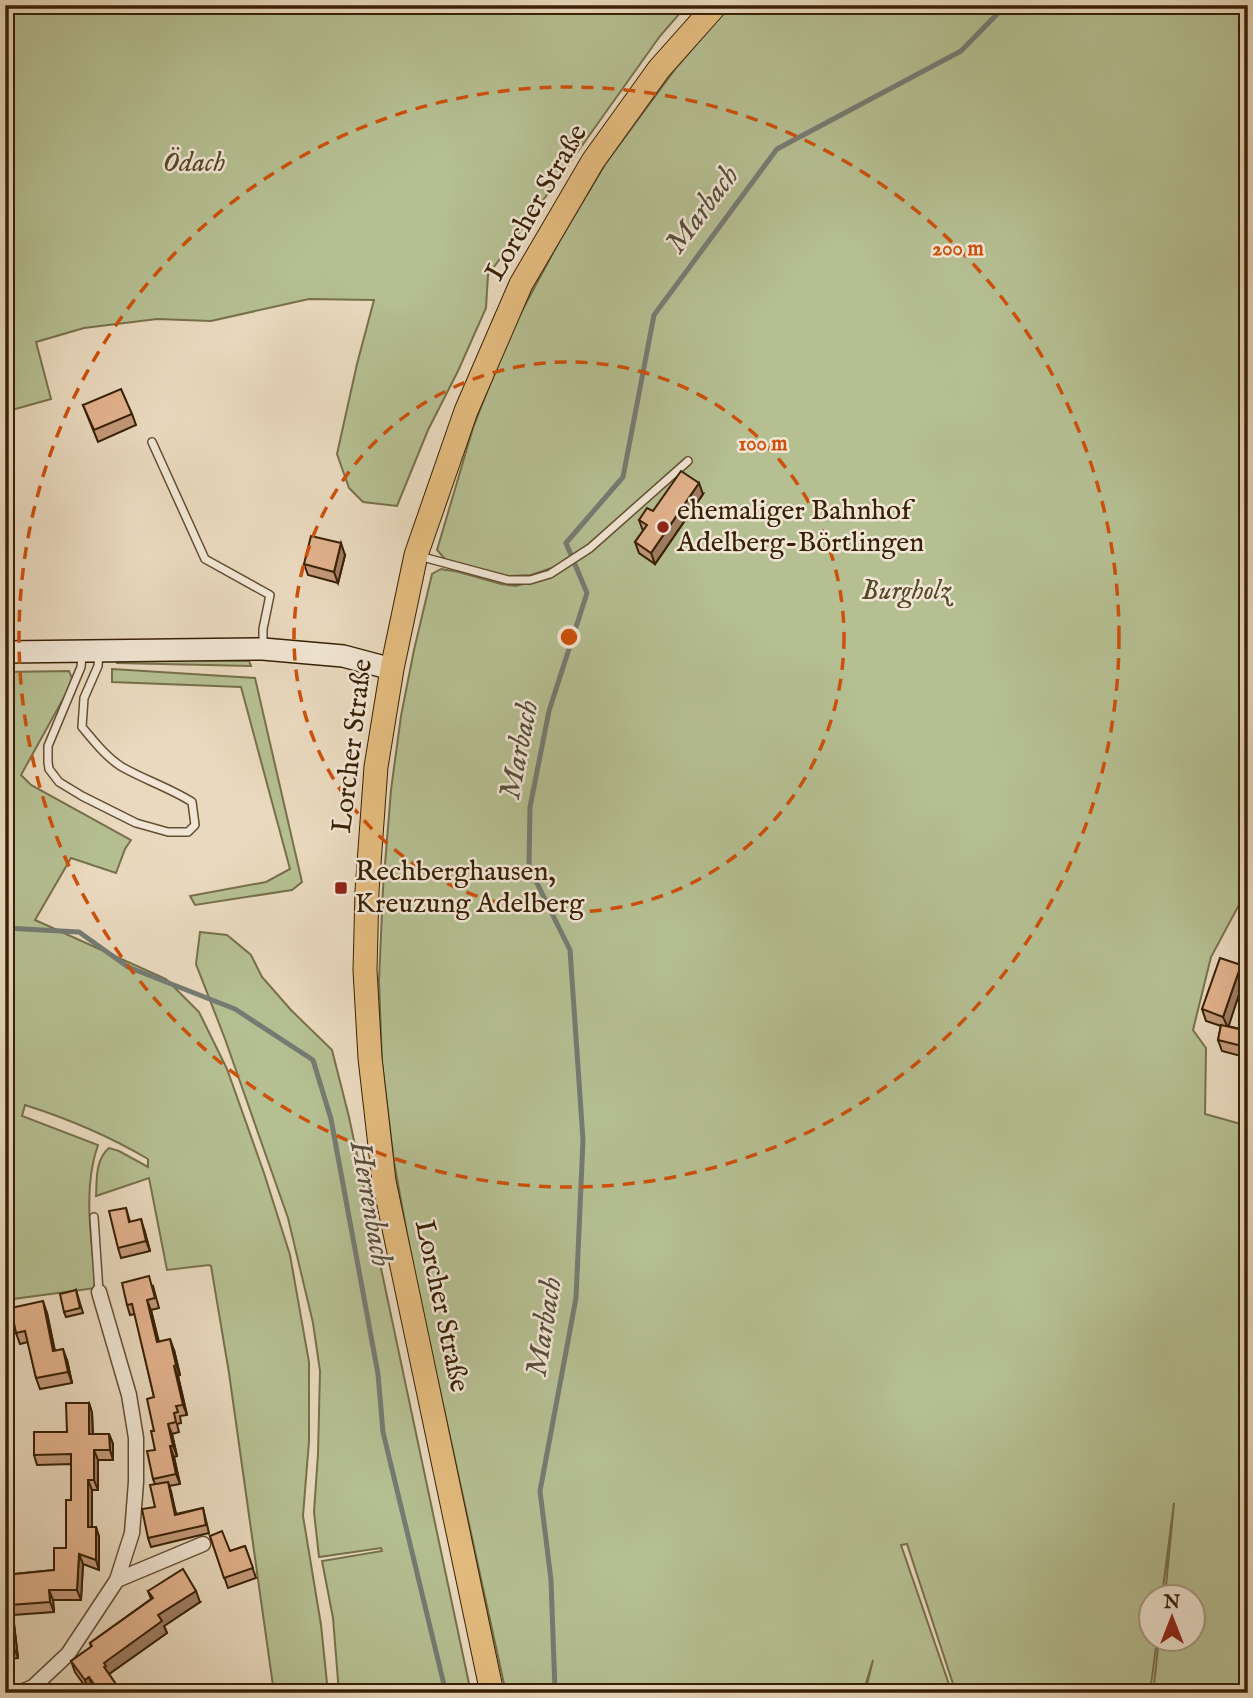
<svg xmlns="http://www.w3.org/2000/svg" width="1253" height="1698" viewBox="0 0 1253 1698" font-family="'IM FELL English',serif">
<style>
.green{fill:#b5bf92;stroke:#76704b;stroke-width:2}
.lines{fill:none;stroke-linecap:round;stroke-linejoin:round}
.stream{stroke:#757b73;stroke-width:5}
.service-casing{stroke:#644e32;stroke-width:10}
.minor-casing{stroke:#644e32;stroke-width:17}
.secondary-casing{stroke:#382004;stroke-width:24}
.primary-casing{stroke:#382004;stroke-width:25}
.service{stroke:#f1e6d5;stroke-width:7}
.minor{stroke:#f1e6d5;stroke-width:14}
.secondary{stroke:#f1e6d5;stroke-width:21}
.primary{stroke:#e4bc7f;stroke-width:23}
.wall{fill:#c29979;stroke:#382004;stroke-width:2}
.shaded-wall{fill:#9e7d63;stroke:#382004;stroke-width:2}
.building{fill:#e2b28d;stroke:#382004;stroke-width:2}
.ring{fill:none;stroke:#ce500b;stroke-width:3.5;stroke-dasharray:12 9}
.poi-dot{fill:#8f2418;stroke:#f1e6d5;stroke-width:2.5}
.labels{text-anchor:middle;dominant-baseline:central;stroke-width:5;stroke-linejoin:round;paint-order:stroke}
.park-label{font-size:28px;font-style:italic;fill:#574828;stroke:#f1e6d5}
.street-label{font-size:28px;fill:#382004;stroke:#f1e6d5}
.poi-label{font-size:28px;fill:#382004;stroke:#f1e6d5;text-anchor:start}
.water-label{font-size:30px;font-style:italic;fill:#574d3c;stroke:#f1e6d5}
.centre{fill:#ce500b;stroke:#f1e6d5;stroke-width:3.5}
.ring-label{font-size:21px;text-anchor:middle;font-weight:bold;fill:#ce500b;stroke:#f1e6d5;stroke-width:5;stroke-linejoin:round;paint-order:stroke}
</style>
<rect width="100%" height="100%" fill="#e9d9be"/>
<filter id="stains"><feTurbulence type="fractalNoise" baseFrequency=".00286" numOctaves="4"/><feColorMatrix values="0 0 0 0 .2 0 0 0 0 .09 0 0 0 0 .02 0 0 0 .5 -.17"/></filter>
<radialGradient id="worn" r=".72"><stop offset=".6" stop-color="#630" stop-opacity="0"/><stop offset="1" stop-color="#630" stop-opacity=".3"/></radialGradient>
<g class="green">
<path d="M5,5H687L660,36L544,199L488,275L486,308L458,371L428,430L397,506L363,502L349,488L337,454L357,364L374,300L309,299L211,321L157,319L84,328L36,342L51,399L5,412Z"/>
<path d="M730,5H1248V888L1211,957L1193,1030L1206,1048L1205,1114L1248,1126V1693H1153L1159,1639L1194,1638V1596H1165L1174,1503L1162,1596H1152V1638L1157,1639L1150,1693H956L907,1544L901,1545L952,1693H865L873,1660L863,1693H506L415,1277L394,1162L382,1063L379,981L383,889L391,790L401,716L414,650L432,574L441,569L459,572L501,584L516,586L555,575L554,567L531,575L508,576L446,560L437,550L473,428L510,333L560,240L606,163L676,68Z"/>
<path d="M129,659L249,661L251,666L116,663Z"/>
<path d="M112,669L255,678L302,882L292,890L195,905L190,896L266,882L290,869L241,687L112,682Z"/>
<path d="M69,671L73,681L21,775L31,785L131,840L125,849L116,873L71,858L35,920L166,979L199,1012L227,1069L264,1173L290,1255L309,1362V1441L303,1516L321,1625L328,1693H274L229,1373L211,1266L209,1265L167,1270L149,1178L96,1196C97,1179 95,1160 109,1148L119,1151L148,1167V1159C109,1136 69,1119 25,1105L22,1116L98,1145C82,1190 92,1241 96,1288L5,1300V672Z"/>
<path d="M200,932L227,935L251,955L262,977L291,1010L332,1050L349,1117L471,1693H339L333,1618L322,1561L382,1551L381,1548L319,1557L314,1512L318,1454L320,1371L313,1323L288,1218L225,1039L196,964Z"/>
</g>
<g class="lines">
<g class="stream">
<path d="M5,928L79,932L128,967L235,1009L313,1060L331,1119L378,1374L383,1432L446,1693"/>
<path d="M557,1693L555,1691L551,1580L540,1491L576,1298L583,1140L570,950L529,867L530,807L549,711L587,593L566,543L623,477L654,315L777,149L961,51L1006,5"/>
</g>
<defs>
<g id="service">
<path d="M152,442L205,559L270,595L263,629V648"/>
<path d="M419,556L508,580H530L550,574L590,548L688,461"/>
<path d="M82,655L81,667L48,746V762L49,769L59,782L82,796L136,823L168,832H188L195,825L192,802C170,788 145,780 122,767C106,757 94,741 82,727L84,698L98,666L99,653"/>
<path d="M94,1217L99,1292"/>
</g>
<g id="minor">
<path d="M117,1580L203,1544"/>
<path d="M19,1693L33,1687L68,1654L117,1580L132,1533L136,1482V1438L129,1395L99,1292"/>
</g>
<path id="secondary" d="M5,652L263,649L343,656L392,669"/>
<path id="primary" d="M492,1693L384,1181L370,1058L365,970L367,891L376,767L392,669L416,555L466,411L521,284L593,161L659,69L716,5"/>
</defs>
<use href="#service" class="service-casing"/>
<use href="#minor" class="minor-casing"/>
<use href="#secondary" class="secondary-casing"/>
<use href="#primary" class="primary-casing"/>
<use href="#service" class="service"/>
<use href="#minor" class="minor"/>
<use href="#secondary" class="secondary"/>
<use href="#primary" class="primary"/>
</g>
<g class="wall">
<path d="M83,405L132,414L136,425L98,442Z"/>
<path d="M703,494L655,564L639,553L635,542L643,531L639,520L653,511Z"/>
<path d="M345,555L338,583L308,575L304,564Z"/>
<path d="M1241,965L1245,976L1228,1026L1248,1031V1058L1222,1051L1218,1040L1221,1026L1206,1021L1202,1009Z"/>
<path d="M126,1208L130,1222L144,1229L150,1251L121,1258L118,1248Z"/>
<path d="M153,1286L159,1308L151,1310L159,1342L174,1350L180,1375L178,1376L187,1415L180,1416L181,1423L177,1424L179,1432L172,1434L177,1456L174,1457L180,1484L169,1486L176,1514L203,1508L209,1533L151,1547L148,1538L155,1507V1484L153,1479L155,1450L154,1431V1397L135,1314L130,1315L127,1305Z"/>
<path d="M76,1290L83,1313L66,1317L64,1312Z"/>
<path d="M47,1313L55,1351L67,1360L72,1383L40,1389L36,1378L28,1342L20,1344L16,1333Z"/>
<path d="M89,1403L92,1413L93,1434H109L113,1444V1460H98V1490H92V1527H96L99,1537V1570L83,1564L81,1600H53L54,1612L13,1615L18,1658L5,1659V1575L54,1570L66,1548L71,1500V1464L37,1465L34,1455L67,1432Z"/>
<path d="M210,1536L230,1551L245,1546L256,1578L228,1588Z"/>
<path d="M148,1591L200,1602L164,1626L167,1633L109,1674L122,1693H96L93,1689L89,1692L75,1672L71,1661L91,1647L90,1643L151,1599Z"/>
</g>
<g class="shaded-wall">
<path d="M699,483L703,494L655,564L651,553Z"/>
<path d="M341,543L345,555L338,583L334,572Z"/>
<path d="M1241,965L1245,976L1228,1028L1223,1017Z"/>
<path d="M141,1219L144,1229L150,1251L146,1241Z"/>
<path d="M147,1300L151,1310L161,1353L157,1342Z"/>
<path d="M43,1301L47,1313L57,1362L53,1351Z"/>
<path d="M170,1339L174,1350L180,1375L176,1365Z"/>
<path d="M63,1349L67,1360L72,1383L68,1372Z"/>
<path d="M174,1366L178,1376L187,1415L183,1405Z"/>
<path d="M89,1403L92,1413L93,1444L89,1434Z"/>
<path d="M168,1424L172,1434L177,1456L173,1446Z"/>
<path d="M109,1434L113,1444V1460L110,1450Z"/>
<path d="M170,1446L174,1457L180,1484L176,1474Z"/>
<path d="M94,1450L98,1460V1490L94,1480Z"/>
<path d="M88,1480L92,1490V1537L88,1527Z"/>
<path d="M168,1482L171,1491L178,1523L175,1515Z"/>
<path d="M96,1527L99,1537V1570L96,1560Z"/>
<path d="M79,1554L83,1564L81,1600L77,1590Z"/>
<path d="M49,1590L53,1600L54,1612L50,1602Z"/>
<path d="M196,1591L200,1602L164,1626L167,1633L109,1674L104,1667V1663L158,1615Z"/>
<path d="M10,1605L13,1615L18,1658L14,1648Z"/>
<path d="M89,1677L93,1689L89,1692L85,1680Z"/>
</g>
<g class="building">
<path d="M121,389L132,414L94,430L83,405Z"/>
<path d="M681,471L699,483L651,553L635,542L647,525L639,520L647,508L653,511Z"/>
<path d="M311,536L341,543L334,572L304,564Z"/>
<path d="M1220,958L1241,965L1223,1017L1202,1009Z"/>
<path d="M1221,1025L1248,1031V1041L1246,1047L1218,1040Z"/>
<path d="M126,1208L129,1222L141,1219L146,1241L118,1248L109,1211Z"/>
<path d="M149,1276L155,1298L147,1300L157,1342L170,1339L176,1365L174,1366L183,1405L176,1406L178,1412L174,1413L176,1422L168,1424L173,1446H170L176,1474L153,1479L147,1451L155,1450L151,1431H154L147,1399L154,1397L132,1304L127,1305L122,1283Z"/>
<path d="M76,1290L80,1308L64,1312L60,1294Z"/>
<path d="M43,1301L53,1351L63,1349L68,1372L36,1378L25,1331L16,1333L11,1308Z"/>
<path d="M66,1403H89V1434H109L110,1450H94V1480H88V1527H96V1560L79,1554L77,1590H49L50,1602L10,1605L14,1648L5,1649V1575L54,1570V1548H66V1500H71V1454L34,1455V1432H67Z"/>
<path d="M168,1482L175,1515L203,1508L206,1525L148,1538L142,1509L155,1507L150,1485Z"/>
<path d="M222,1531L230,1551L245,1546L253,1568L224,1578L210,1536Z"/>
<path d="M183,1569L196,1591L158,1615L162,1621L104,1663L106,1666L104,1667L122,1693H100L89,1677L85,1680L71,1661L92,1646L90,1643L153,1598L148,1591Z"/>
</g>
<g class="ring">
<circle cx="569" cy="637" r="275"/>
<circle cx="569" cy="637" r="550"/>
</g>
<g class="poi-dot">
<circle cx="663" cy="527" r="7"/>
<rect x="334" y="881" width="14" height="14" rx="3.5"/>
</g>
<g class="labels">
<g class="park-label">
<text x="194" y="163">Ödach</text>
<text x="906" y="591">Burgholz</text>
</g>
<g class="street-label">
<text transform="translate(537 203) rotate(-60)">Lorcher Straße</text>
<text transform="translate(353 746) rotate(-83)">Lorcher Straße</text>
<text transform="translate(441 1306) rotate(78)">Lorcher Straße</text>
</g>
<g class="poi-label">
<text x="677" y="511">ehemaliger Bahnhof<tspan x="677" dy="32">Adelberg-Börtlingen</tspan></text>
<text x="355" y="872">Rechberghausen,<tspan x="355" dy="32">Kreuzung Adelberg</tspan></text>
</g>
<g class="water-label">
<text transform="translate(703 210) rotate(-53)">Marbach</text>
<text transform="translate(520 750) rotate(-79)">Marbach</text>
<text transform="translate(370 1204) rotate(80)">Herrenbach</text>
<text transform="translate(545 1327) rotate(-81)">Marbach</text>
</g>
</g>
<circle cx="569" cy="637" r="10" class="centre"/>
<g class="ring-label">
<text x="958" y="255">200 m</text>
<text x="763" y="450">100 m</text>
</g>
<rect width="1253" height="1698" fill="none" stroke="#e9d9be" stroke-width="28"/>
<rect x="7" y="7" width="1239" height="1684" fill="none" stroke="#382004" stroke-width="3.5"/>
<rect x="14" y="14" width="1225" height="1670" fill="none" stroke="#382004" stroke-width="2"/>
<g transform="translate(1172 1618)"><circle r="33" fill="#f1e6d5" stroke="#a79781" stroke-width="2"/>
<path d="M0-5L12 26L0 18L-12 26Z" fill="#8f2418"/>
<text y="-10" font-size="19" font-weight="bold" text-anchor="middle" fill="#382004">N</text>
</g>
<rect width="100%" height="100%" filter="url(#stains)"/>
<rect width="100%" height="100%" fill="url(#worn)"/>
</svg>
